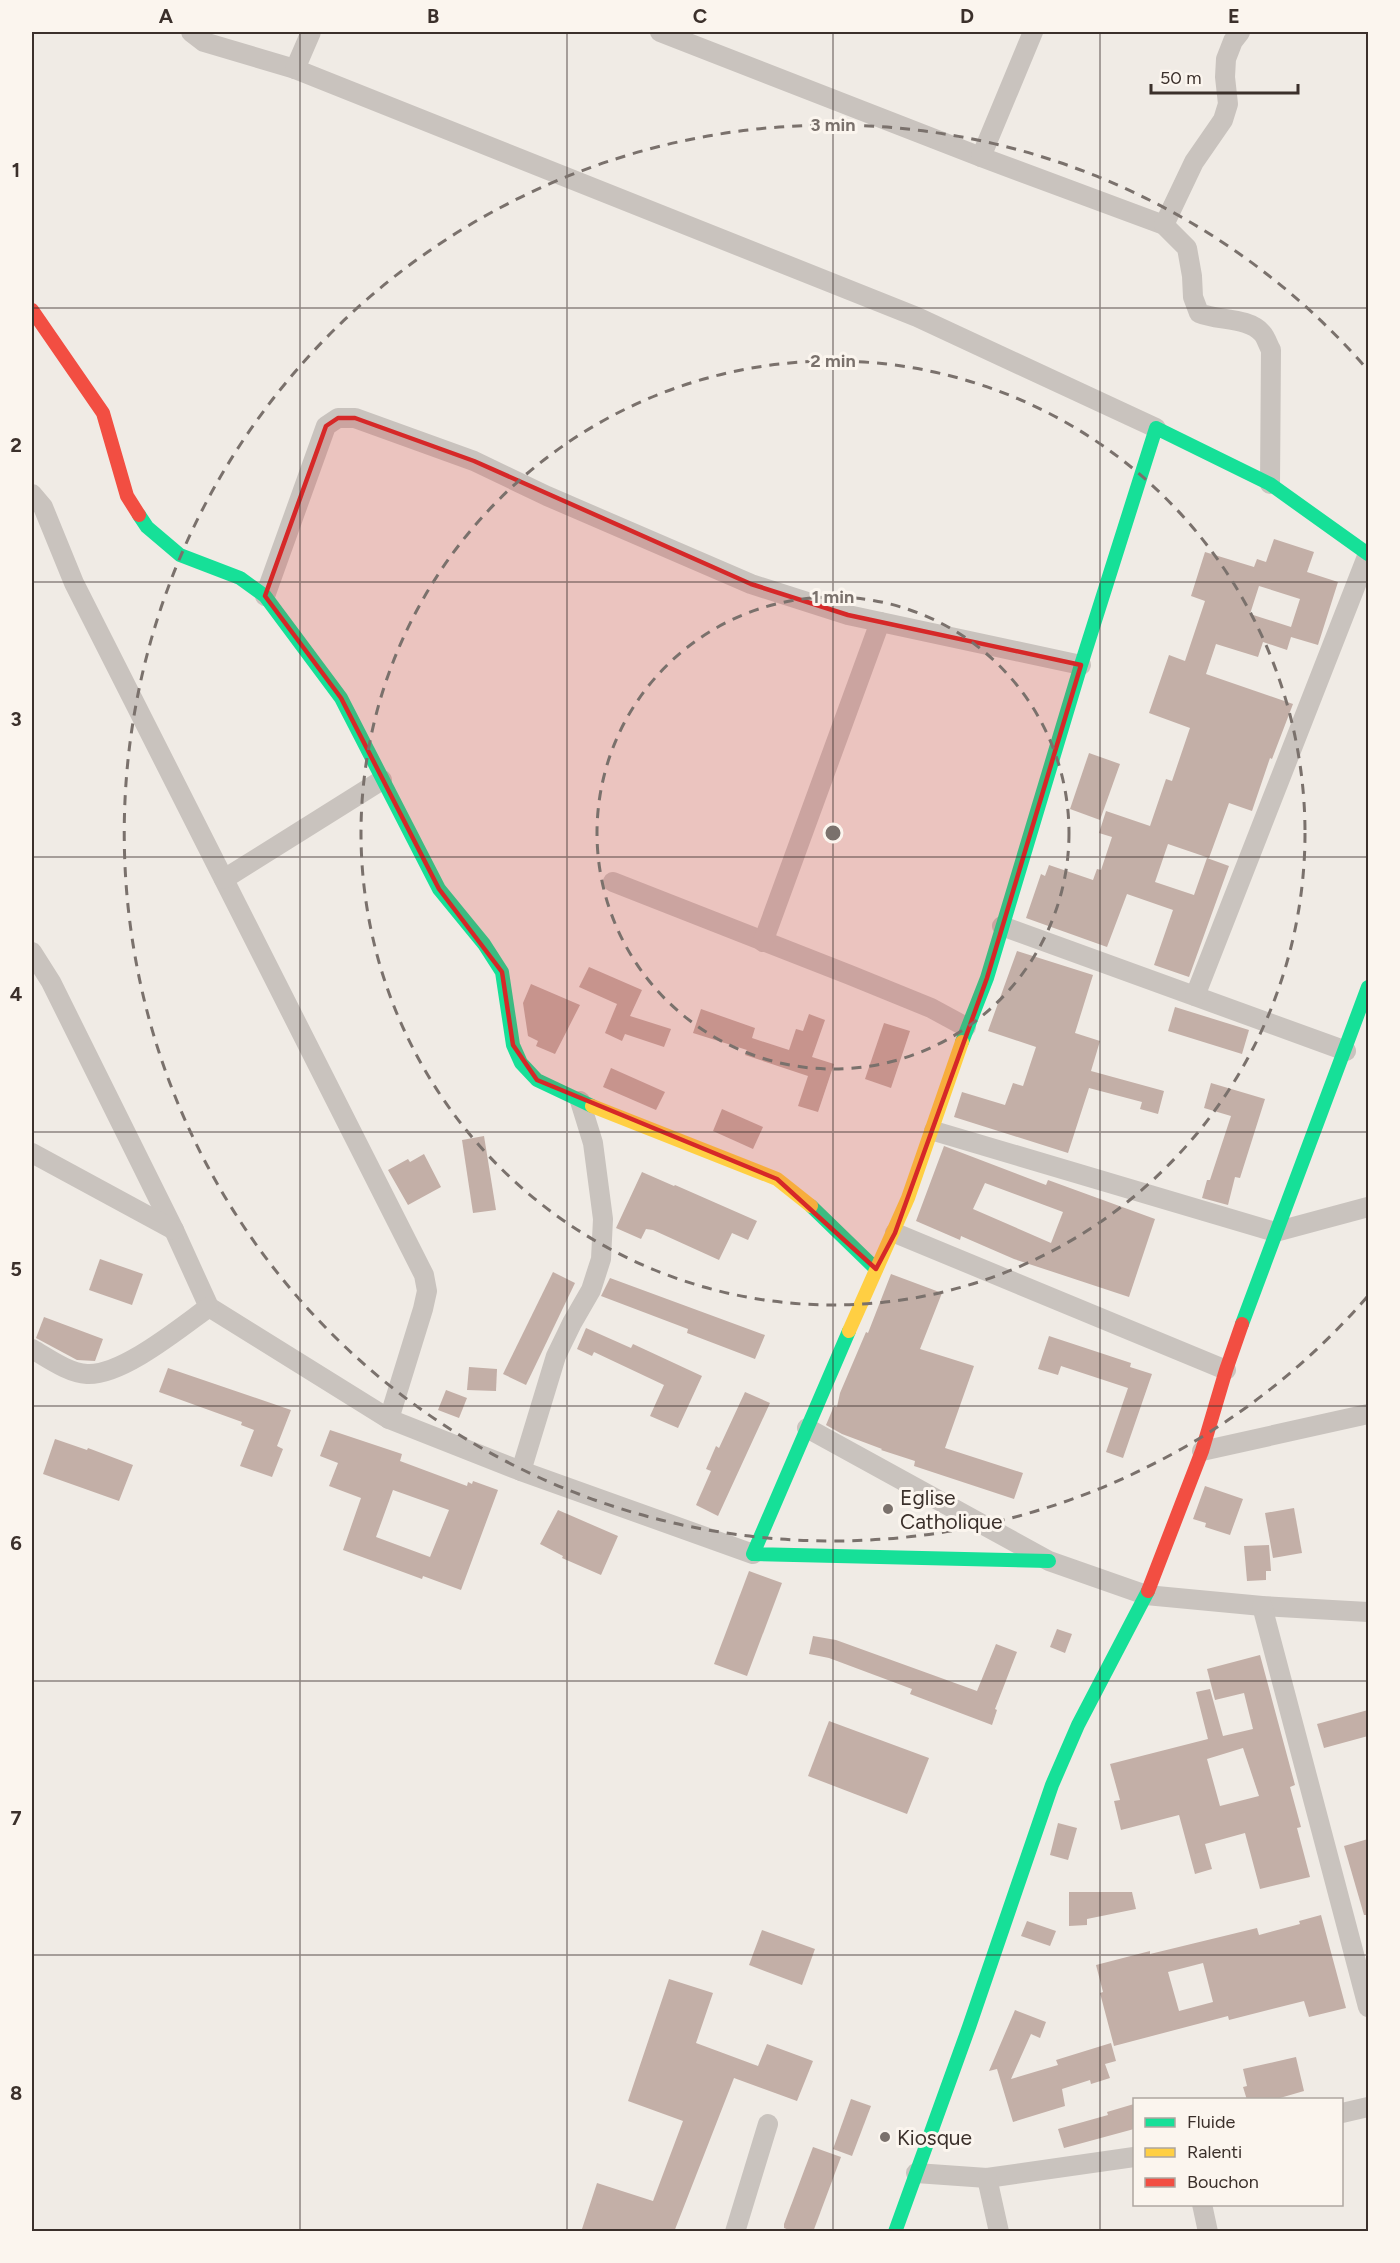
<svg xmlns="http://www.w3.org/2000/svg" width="1400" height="2263" viewBox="0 0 1400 2263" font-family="Figtree,sans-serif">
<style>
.building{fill:#c3afa7;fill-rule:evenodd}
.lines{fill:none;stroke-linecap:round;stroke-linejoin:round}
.street{stroke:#c9c3be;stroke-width:20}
.fast{stroke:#16e098;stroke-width:14}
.slow{stroke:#ffcf43;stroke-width:14}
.jam{stroke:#f24e42;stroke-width:14}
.marked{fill:#d62828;fill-opacity:0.2;stroke:#d62828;stroke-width:4.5;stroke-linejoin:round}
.grid{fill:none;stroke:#3b302b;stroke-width:1.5;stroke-opacity:0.55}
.ring{fill:none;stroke:#7a716c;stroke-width:3;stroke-dasharray:10 8}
.poi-dot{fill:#7a716c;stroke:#fbf5ee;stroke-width:2}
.labels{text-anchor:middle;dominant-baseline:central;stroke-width:6;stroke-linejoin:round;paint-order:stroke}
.poi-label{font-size:21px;fill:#3b302b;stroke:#fbf5ee;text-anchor:start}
.centre{fill:#7a716c;stroke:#fbf5ee;stroke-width:3}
.ring-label{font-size:18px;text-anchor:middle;font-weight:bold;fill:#7a716c;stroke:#fbf5ee;stroke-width:6;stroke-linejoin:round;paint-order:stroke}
.neatline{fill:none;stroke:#3b302b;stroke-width:2}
.grid-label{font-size:20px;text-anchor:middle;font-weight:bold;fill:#3b302b}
</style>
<rect width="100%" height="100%" fill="#f0ebe5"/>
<g class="building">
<path d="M1274,539L1314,552L1307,572L1338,582L1318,645L1291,637L1287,650L1263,642L1258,657L1216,644L1206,674L1293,704L1272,759L1270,758L1252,811L1229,803L1209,858L1168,844L1155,882L1194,895L1207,858L1229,866L1189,977L1154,965L1173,910L1127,894L1107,947L1026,918L1041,874L1045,876L1049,865L1093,880L1097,869L1101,870L1112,837L1099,833L1106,811L1150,826L1166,779L1172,781L1190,728L1149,713L1169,655L1185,661L1205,601L1191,596L1205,552L1254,567L1257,559L1266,562ZM1259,586L1300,599L1291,627L1250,614Z"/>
<path d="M1089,753L1120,764L1100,820L1070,809Z"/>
<path d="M1017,951L1093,975L1075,1033L1100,1041L1091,1071L1164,1091L1158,1114L1140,1109L1142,1102L1089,1088L1068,1153L954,1117L962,1092L1005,1105L1013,1083L1023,1086L1036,1047L988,1031Z"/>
<path d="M589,967L642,990L630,1016L671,1029L664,1047L625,1034L622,1041L605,1033L617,1004L579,987Z"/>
<path d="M531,984L580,1005L555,1054L536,1046L538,1041L528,1036L523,1003Z"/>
<path d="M1175,1007L1249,1030L1242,1054L1168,1031Z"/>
<path d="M701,1009L755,1028L752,1038L789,1050L796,1029L803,1031L809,1014L825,1020L812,1057L834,1064L818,1112L798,1106L808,1076L745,1055L747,1050L693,1033Z"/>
<path d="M884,1023L910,1031L891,1088L865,1079Z"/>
<path d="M611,1068L665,1092L656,1110L603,1087Z"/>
<path d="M1211,1083L1265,1099L1240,1178L1235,1177L1228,1205L1202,1198L1207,1180H1210L1231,1116L1204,1108Z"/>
<path d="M722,1109L763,1127L753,1149L713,1131Z"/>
<path d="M484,1136L496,1210L473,1213L462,1140Z"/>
<path d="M944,1146L1046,1185L1048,1180L1155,1219L1129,1297L1014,1259L961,1236L960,1240L916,1221ZM985,1183L1063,1212L1051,1243L973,1209Z"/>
<path d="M424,1154L441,1187L408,1205L388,1170L408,1159L410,1162Z"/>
<path d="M642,1172L674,1186L675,1185L757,1221L748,1240L732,1233L719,1260L653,1230L646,1229L641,1239L616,1228Z"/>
<path d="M100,1259L143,1274L132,1305L89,1290Z"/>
<path d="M553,1272L575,1283L526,1385L503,1374Z"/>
<path d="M891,1274L942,1293L920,1349L974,1366L945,1448L1023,1473L1014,1499L914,1466L915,1461L881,1450L882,1449L842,1434L826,1425L834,1406L837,1407L840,1393L866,1332L868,1333Z"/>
<path d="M610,1278L765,1335L755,1359L687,1333L688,1329L601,1296Z"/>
<path d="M44,1317L103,1339L95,1361L77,1360L36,1338Z"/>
<path d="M586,1328L631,1348L633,1344L702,1376L678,1428L650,1416L664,1385L594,1352L592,1356L577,1349Z"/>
<path d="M1049,1336L1131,1363L1130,1367L1152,1374L1123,1458L1106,1452L1128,1388L1061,1366L1058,1375L1038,1369Z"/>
<path d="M469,1367L497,1369L496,1391L467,1390Z"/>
<path d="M168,1368L291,1410L277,1446L283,1449L272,1477L240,1466L254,1430L241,1425L242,1422L159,1392Z"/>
<path d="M446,1390L467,1398L459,1418L438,1410Z"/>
<path d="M745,1392L770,1403L718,1516L696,1505L711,1471L706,1469L716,1446L719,1448Z"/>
<path d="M330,1430L402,1454L400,1461L467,1486L468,1482L472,1484L473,1481L498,1490L461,1590L423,1576L422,1579L343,1550L361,1498L329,1486L338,1463L320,1456ZM393,1490L449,1510L430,1557L376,1537Z"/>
<path d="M55,1439L87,1450L88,1448L133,1465L119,1501L43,1474Z"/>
<path d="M1205,1486L1243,1499L1230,1535L1205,1527L1206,1523L1193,1519Z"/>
<path d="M1294,1508L1302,1553L1273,1558L1265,1513Z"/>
<path d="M558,1510L618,1536L601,1575L562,1558L563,1556L540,1544Z"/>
<path d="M1269,1545L1271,1571H1266V1580L1247,1581L1244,1546Z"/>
<path d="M749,1571L782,1583L747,1676L714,1664Z"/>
<path d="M1057,1629L1072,1634L1065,1653L1050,1647Z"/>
<path d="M813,1636L836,1640L977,1691L996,1644L1017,1652L995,1709L997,1710L992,1725L910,1694L912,1689L829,1658L809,1654Z"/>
<path d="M1260,1655L1295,1785L1290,1787L1301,1827L1297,1828L1310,1877L1260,1889L1245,1833L1205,1844L1212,1869L1195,1874L1179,1815L1121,1830L1114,1801L1120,1800L1110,1764L1208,1739L1196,1692L1210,1689L1223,1736L1253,1729L1244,1693L1215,1700L1207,1669ZM1243,1748L1259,1796L1220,1806L1207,1759Z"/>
<path d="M1368,1710V1736L1324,1748L1317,1724Z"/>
<path d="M829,1721L929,1758L907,1814L808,1776Z"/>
<path d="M1058,1823L1077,1828L1068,1860L1050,1855Z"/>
<path d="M1368,1839V1915H1364L1344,1846Z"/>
<path d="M1069,1892H1132L1136,1909L1087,1919V1925L1069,1926Z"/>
<path d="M1321,1915L1346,2008L1309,2017L1304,2001L1229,2020L1228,2016L1114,2046L1100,1993L1103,1992L1096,1965L1150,1951V1954L1257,1928L1259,1935L1300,1924L1299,1921ZM1203,1963L1213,2002L1179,2011L1168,1972Z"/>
<path d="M1027,1921L1056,1931L1050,1946L1021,1936Z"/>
<path d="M762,1930L815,1949L802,1985L749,1965Z"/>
<path d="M669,1979L713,1993L696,2043L758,2066L767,2044L813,2061L797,2101L734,2078L674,2232H581L597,2183L653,2201L683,2121L628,2101Z"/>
<path d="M1015,2010L1046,2022L1040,2038L1031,2034L1011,2079L1058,2065L1056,2060L1111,2043L1116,2061L1105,2064L1110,2078L1091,2084L1090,2080L1062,2089L1065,2106L1013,2122L997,2069L989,2071Z"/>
<path d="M1296,2057L1304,2091L1273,2100H1247L1243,2087L1247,2086L1243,2069Z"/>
<path d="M851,2099L871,2106L852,2156L833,2149Z"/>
<path d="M1134,2104V2129L1064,2148L1058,2129L1108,2115L1107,2112Z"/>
<path d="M813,2147L841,2157L813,2232H794L784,2228V2224Z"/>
</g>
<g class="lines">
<g class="street">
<path d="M191,32L204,42L295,69L917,317L1156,428"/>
<path d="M660,32L981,157L1164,225L1187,248L1192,276L1193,297L1199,313C1218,321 1248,317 1262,333C1266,337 1268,345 1271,350L1270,484"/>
<path d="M295,69L311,32"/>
<path d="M981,157L1033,32"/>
<path d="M1164,225L1194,162L1223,120L1228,104L1225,77L1226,59L1233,41L1240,32"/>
<path d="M32,494L43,507L74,583L424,1275L427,1291L423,1309L389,1419"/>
<path d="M265,596L326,426L338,418H355L474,461L547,496L751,584L848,615L1081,665"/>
<path d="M224,879L382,780"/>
<path d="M613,882L850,975L931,1008L966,1027"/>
<path d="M1002,926L1346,1051"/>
<path d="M763,942L880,622"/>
<path d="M32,952L51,982L174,1230L209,1307L389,1419L521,1471L753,1554"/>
<path d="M1195,996L1368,554"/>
<path d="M934,1131L1275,1232L1368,1207"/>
<path d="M32,1153L174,1230"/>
<path d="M895,1233L1226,1370"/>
<path d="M32,1349C48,1358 68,1373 87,1374C122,1376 181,1327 209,1307"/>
<path d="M807,1428L1049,1561L1146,1595L1262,1606L1368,1612"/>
<path d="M1202,1451L1368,1414"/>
<path d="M521,1471L556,1356L572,1323L591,1290L601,1259L603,1219L593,1143L580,1101"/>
<path d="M1262,1606L1368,2007"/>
<path d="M1342,2113L1368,2107"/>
<path d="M916,2173L987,2178L1134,2157"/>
<path d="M987,2178L999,2232"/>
<path d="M1202,2204L1208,2232"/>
<path d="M735,2232L768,2124"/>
</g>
<g class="fast">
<path d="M139,515L147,527L180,555L240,578L265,596L341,698L439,889L484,944L502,972L513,1045L521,1063L537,1080L592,1106"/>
<path d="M962,1042L987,978L1081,665L1156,428L1270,484L1368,554"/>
<path d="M811,1206L876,1269"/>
<path d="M1242,1324L1368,987"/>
<path d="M849,1331L753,1554L1049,1561"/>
<path d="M895,2232L969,2027L1052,1785L1078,1725L1148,1591"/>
</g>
<g class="slow">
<path d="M592,1106L777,1179L811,1206"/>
<path d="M849,1331L908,1198L962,1042"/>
</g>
<g class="jam">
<path d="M32,310L103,413L127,496L139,515"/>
<path d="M1148,1591L1202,1451L1226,1370L1242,1324"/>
</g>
</g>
<path class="marked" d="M338,418H355L474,461L751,584L848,615L1081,665L987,978L895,1233L876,1269L777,1179L537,1080L513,1045L502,972L439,889L341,698L265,596L326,426Z"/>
<path class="grid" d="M300,32V2232M567,32V2232M833,32V2232M1100,32V2232M32,308H1368M32,582H1368M32,857H1368M32,1132H1368M32,1406H1368M32,1681H1368M32,1955H1368"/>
<g class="ring">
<circle cx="833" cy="833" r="236"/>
<circle cx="833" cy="833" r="472"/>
<path d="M1367 1297A708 708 0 1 1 1367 369"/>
</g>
<g class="poi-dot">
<circle cx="888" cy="1509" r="6"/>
<circle cx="885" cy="2137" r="6"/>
</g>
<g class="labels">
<g class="poi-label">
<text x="900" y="1497">Eglise<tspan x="900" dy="24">Catholique</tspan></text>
<text x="897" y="2137">Kiosque</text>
</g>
</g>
<circle cx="833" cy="833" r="9" class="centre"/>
<g class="ring-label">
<text x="833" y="131">3 min</text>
<text x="833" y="367">2 min</text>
<text x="833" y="603">1 min</text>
</g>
<rect width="1400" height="2263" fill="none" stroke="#fbf5ee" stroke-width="66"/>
<rect x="1133" y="2098" width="210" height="108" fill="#fbf5ee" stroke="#aea6a0" stroke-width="1.5"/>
<rect x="1145" y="2118" width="30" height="9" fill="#16e098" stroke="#aea6a0" stroke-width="1.5"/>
<text x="1187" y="2128" font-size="18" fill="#3b302b">Fluide</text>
<rect x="1145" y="2148" width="30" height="9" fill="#ffcf43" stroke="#aea6a0" stroke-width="1.5"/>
<text x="1187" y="2158" font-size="18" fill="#3b302b">Ralenti</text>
<rect x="1145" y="2178" width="30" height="9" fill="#f24e42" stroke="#aea6a0" stroke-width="1.5"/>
<text x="1187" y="2188" font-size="18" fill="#3b302b">Bouchon</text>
<path d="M1151 84v9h147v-9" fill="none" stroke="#3b302b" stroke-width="3"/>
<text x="1160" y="84" font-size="18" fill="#3b302b" stroke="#fbf5ee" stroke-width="4.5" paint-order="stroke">50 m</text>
<rect x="33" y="33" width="1334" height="2197" class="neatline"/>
<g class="grid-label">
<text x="166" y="23">A</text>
<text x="433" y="23">B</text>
<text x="700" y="23">C</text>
<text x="967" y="23">D</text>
<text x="1234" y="23">E</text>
<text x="16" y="177">1</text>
<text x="16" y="452">2</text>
<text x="16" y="726">3</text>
<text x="16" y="1001">4</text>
<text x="16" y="1276">5</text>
<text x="16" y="1550">6</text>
<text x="16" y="1825">7</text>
<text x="16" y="2100">8</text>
</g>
</svg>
